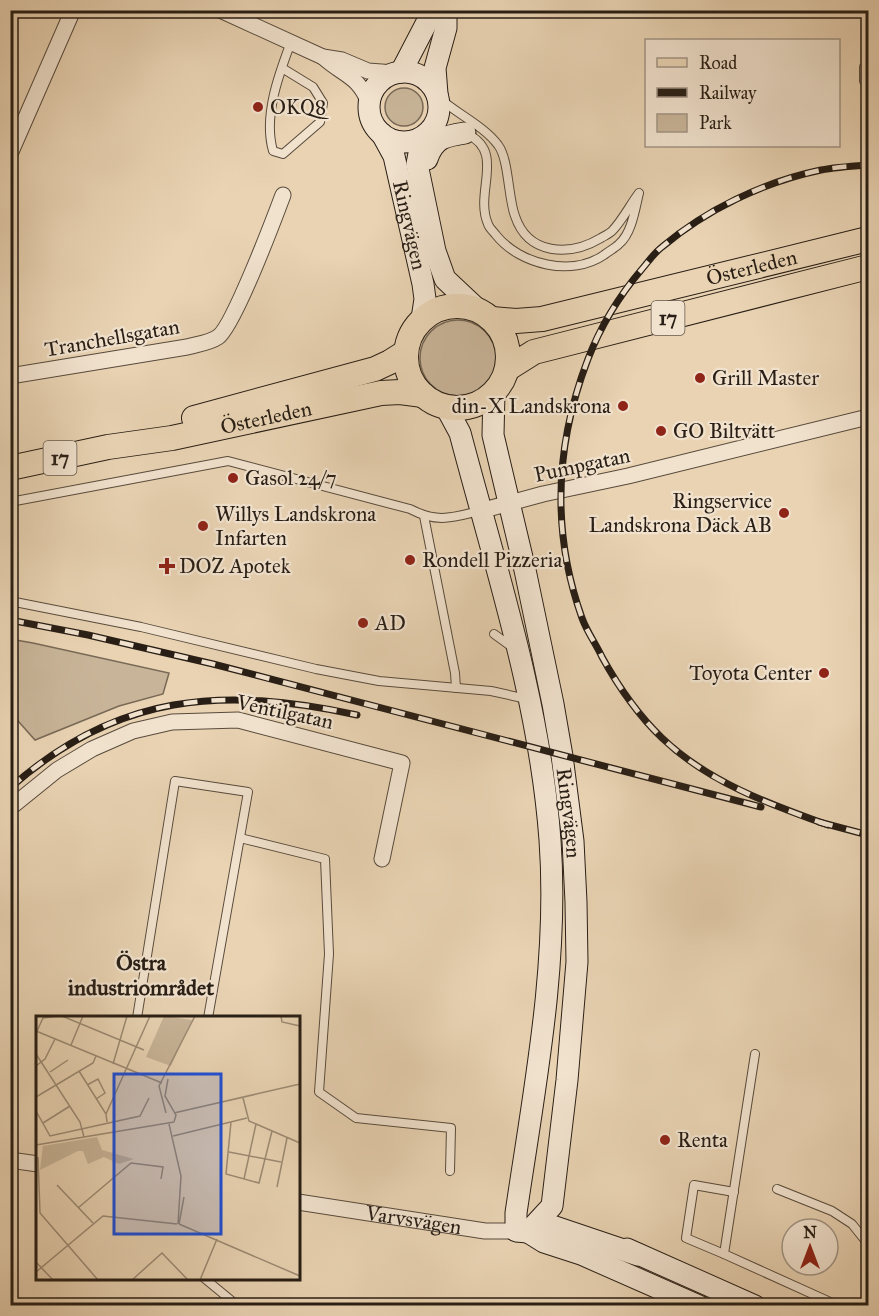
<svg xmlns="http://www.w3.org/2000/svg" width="879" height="1316" viewBox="0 0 879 1316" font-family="'IM FELL Great Primer',serif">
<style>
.green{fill:#c8b498;stroke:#786956;stroke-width:1.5}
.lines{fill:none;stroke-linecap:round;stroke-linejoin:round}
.lane-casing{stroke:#584b3c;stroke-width:10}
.street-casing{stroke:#584b3c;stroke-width:17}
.secondary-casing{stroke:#281e15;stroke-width:23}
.primary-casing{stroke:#281e15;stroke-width:26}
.lane{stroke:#f1e2ce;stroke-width:8}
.street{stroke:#f1e2ce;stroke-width:15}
.secondary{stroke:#f1e2ce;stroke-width:21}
.primary{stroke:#e9d3b3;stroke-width:24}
.rail-casing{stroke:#281e15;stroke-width:7}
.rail{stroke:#f1e2ce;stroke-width:4.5;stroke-dasharray:14;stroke-linecap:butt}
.poi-dot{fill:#8f2418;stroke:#f1e2ce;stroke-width:2}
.labels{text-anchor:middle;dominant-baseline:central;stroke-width:4.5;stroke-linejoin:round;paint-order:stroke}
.shield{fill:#f1e2ce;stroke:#64594c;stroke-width:1.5}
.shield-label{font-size:20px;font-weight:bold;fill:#281e15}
.poi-label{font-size:21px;fill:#281e15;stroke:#f1e2ce;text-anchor:start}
.street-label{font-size:21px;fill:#281e15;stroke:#f1e2ce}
.neighbourhood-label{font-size:22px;font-weight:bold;fill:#281e15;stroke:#f1e2ce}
.inset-road{fill:none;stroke:#9c8b74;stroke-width:1.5}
.view{fill:#1d4ed8;fill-opacity:0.15;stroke:#1d4ed8;stroke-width:3}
.inset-edge{fill:none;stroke:#281e15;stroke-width:3}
</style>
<rect width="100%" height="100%" fill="#e9d3b3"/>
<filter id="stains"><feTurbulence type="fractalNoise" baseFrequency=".00333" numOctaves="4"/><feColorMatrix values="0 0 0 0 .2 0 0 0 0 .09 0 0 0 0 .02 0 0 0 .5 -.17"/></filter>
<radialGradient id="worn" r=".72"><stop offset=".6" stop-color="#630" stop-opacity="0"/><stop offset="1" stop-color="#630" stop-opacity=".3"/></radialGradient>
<g class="green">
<circle cx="404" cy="107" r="19"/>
<circle cx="458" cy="358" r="38"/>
<path d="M10,639L33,643L169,673L163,694L119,706L35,740L11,713Z"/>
</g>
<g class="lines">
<defs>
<g id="lane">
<path d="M868,65L864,67V81L868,86"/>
<path d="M282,68L313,87L323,103L320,122L283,154L273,151C263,116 279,74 291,42"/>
<path d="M438,97C457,114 484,126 498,145C509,159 508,198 515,216C528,255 569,257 601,238C604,236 609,234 612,231C622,221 630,205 639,193C635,209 632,233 619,244C615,248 609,251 604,255C572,277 520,265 496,235C494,232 489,228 488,224C474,192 506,152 467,134"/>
<path d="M10,502L228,461L410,509C437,523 451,518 479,511"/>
<path d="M424,516L455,673L456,688"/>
<path d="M10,601L141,627L316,669L379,681L491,691L527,699"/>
<path d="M494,634L512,647"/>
<path d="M240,838L325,859L329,954L319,1092L356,1118L451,1128L450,1171"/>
<path d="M137,1018L175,781L248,792L208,1018"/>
<path d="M755,1054L724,1254L839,1306"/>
<path d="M777,1189L832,1211L852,1224L868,1244"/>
<path d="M724,1254L686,1238L694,1185L734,1192"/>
<path d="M204,1278L238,1306"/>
<path d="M864,1306L868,1293"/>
</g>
<g id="street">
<path d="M220,10L323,57L342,60L368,71L395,73"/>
<path d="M323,57C344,76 358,75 369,103"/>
<path d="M10,154L73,10"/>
<path d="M10,376L187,347C198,344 209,343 218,337C233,327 274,219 283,195"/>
<path d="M480,511L543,494L628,476L868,417"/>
<path d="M10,808L57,770L92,749L133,731L172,722L238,720L402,763L382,859"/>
<path d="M10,1160L38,1164"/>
<path id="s1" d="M298,1202L485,1231H516"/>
</g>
<g id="secondary">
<circle cx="404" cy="107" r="35"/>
<path d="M401,72L427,22L436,10"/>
<path d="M437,94L435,68L446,28V10"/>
<path id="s2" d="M382,134L394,156L423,284L425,299L422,319"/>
<path d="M422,138L417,164L435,251L445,279L478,310"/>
<path d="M427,159C434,138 445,136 465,133"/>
<path id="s3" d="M494,392L493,435L525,570L553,704L562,756L573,841L576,902L577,962L567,1080L552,1206L528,1232"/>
<path d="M446,407L460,433C495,566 540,702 550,840C559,965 534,1090 516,1213V1231L528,1232L552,1226L638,1255"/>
<path d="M528,1232L544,1242L581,1254L699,1306"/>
<path d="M627,1249L755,1306"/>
</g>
<g id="primary">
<circle cx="457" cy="357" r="51"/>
<path id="s4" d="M492,319L516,321L542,319L868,239"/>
<path d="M507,369L534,352L868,267"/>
<path d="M194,418L375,369L390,362L406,352"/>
<path id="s5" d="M10,468L108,447L172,438L381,393L400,392L423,395"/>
</g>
</defs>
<use href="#lane" class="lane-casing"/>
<use href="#street" class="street-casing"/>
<use href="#secondary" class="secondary-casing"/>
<use href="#primary" class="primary-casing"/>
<use href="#lane" class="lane"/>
<use href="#street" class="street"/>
<use href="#secondary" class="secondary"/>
<use href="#primary" class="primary"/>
<defs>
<g id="rail">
<path d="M10,620L88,635L213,664L761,807"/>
<path d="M10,788C117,693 223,686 357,715"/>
<path d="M819,822L868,835"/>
<path d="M828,825C769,804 708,782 662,738C638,715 618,686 602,657C596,644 587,632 582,618C551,531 555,445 588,359C601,325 619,296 642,269C648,262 654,253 662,247C706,210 763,182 821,170C836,167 853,166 868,165"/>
</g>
</defs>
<use href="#rail" class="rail-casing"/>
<use href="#rail" class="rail"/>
</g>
<g class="poi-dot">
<circle cx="258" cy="107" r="6"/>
<circle cx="700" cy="378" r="6"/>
<circle cx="623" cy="406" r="6"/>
<circle cx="661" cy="431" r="6"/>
<circle cx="233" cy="478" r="6"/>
<circle cx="784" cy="513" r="6"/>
<circle cx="203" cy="526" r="6"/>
<circle cx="410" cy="560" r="6"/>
<path d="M164 557h6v6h6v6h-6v6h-6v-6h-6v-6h6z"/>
<circle cx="363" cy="623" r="6"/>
<circle cx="824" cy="673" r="6"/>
<circle cx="665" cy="1140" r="6"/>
</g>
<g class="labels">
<g class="shield">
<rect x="651.5" y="301" width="33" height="34" rx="4.5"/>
<rect x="43.5" y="441" width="33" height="34" rx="4.5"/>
</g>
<g class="shield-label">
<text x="668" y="318">17</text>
<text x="60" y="458">17</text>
</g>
<g class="poi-label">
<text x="270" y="107">OKQ8</text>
<text x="712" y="378">Grill Master</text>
<text x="611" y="406" text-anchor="end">din-X Landskrona</text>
<text x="673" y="431">GO Biltvätt</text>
<text x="245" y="478">Gasol 24/7</text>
<text x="772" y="501" text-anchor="end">Ringservice<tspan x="772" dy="24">Landskrona Däck AB</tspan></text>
<text x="215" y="514">Willys Landskrona<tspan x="215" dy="24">Infarten</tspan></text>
<text x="422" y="560">Rondell Pizzeria</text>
<text x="179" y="566">DOZ Apotek</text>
<text x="375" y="623">AD</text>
<text x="812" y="673" text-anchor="end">Toyota Center</text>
<text x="677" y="1140">Renta</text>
</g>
<g class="street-label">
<text stroke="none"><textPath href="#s2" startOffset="96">Ringvägen</textPath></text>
<text stroke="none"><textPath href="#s4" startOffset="266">Österleden</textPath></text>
<text transform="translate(112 338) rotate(-10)">Tranchellsgatan</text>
<text stroke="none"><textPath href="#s5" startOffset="261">Österleden</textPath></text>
<text transform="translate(582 465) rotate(-12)">Pumpgatan</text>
<text transform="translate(285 712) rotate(12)">Ventilgatan</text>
<text stroke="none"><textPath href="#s3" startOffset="429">Ringvägen</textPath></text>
<text stroke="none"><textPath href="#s1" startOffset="117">Varvsvägen</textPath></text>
</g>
<g class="neighbourhood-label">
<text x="141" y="962">Östra<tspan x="141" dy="25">industriområdet</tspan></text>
</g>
</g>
<g transform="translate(36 1016)">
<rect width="264" height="264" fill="#e9d3b3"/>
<path d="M128,0L156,4L135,50L110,41ZM61,121L66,134L98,143L83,148L68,141L52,148L47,135H42L4,154L7,130Z" fill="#c8b498"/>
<path class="inset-road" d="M26,0L108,34M245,0L246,6L264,10M0,15L126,67M1,15L7,2L22,0M35,29L47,0M0,38L44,106L48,121M77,48L91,0M0,50L9,43L19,23M43,55L70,98L71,106M14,56L32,44M132,63L129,80L140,99L138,106M51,69L62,63L69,77L60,83M0,81L57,47L60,40M207,82L213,105L264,127M0,95L14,120L104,100L113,82M130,97L123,70L159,0M138,97L264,68M70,98L114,0M195,106L190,158L223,167L236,115M7,107L34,90M133,108L145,160L142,208M137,120L211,102M0,129L138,106M193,136L245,146M2,141L4,197L62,264M208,163L220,108M21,169L57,207M241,171L251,122M42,192L95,147L127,151L125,163M143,208L264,260M143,208L148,181M0,246L17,264M0,256L67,200L141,208M96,264L126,237L152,264M164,264L181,223"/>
<path class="view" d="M78,58H185V218H78Z"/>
<rect width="264" height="264" class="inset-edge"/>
</g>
<rect width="879" height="1316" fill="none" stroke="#e9d3b3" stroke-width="36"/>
<rect x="12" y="12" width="855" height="1292" fill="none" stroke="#281e15" stroke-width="3"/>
<rect x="18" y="18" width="843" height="1280" fill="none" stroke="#281e15" stroke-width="1.5"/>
<rect x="645" y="39" width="195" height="108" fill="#f1e2ce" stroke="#a19484" stroke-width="1.5"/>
<rect x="657" y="58" width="30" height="9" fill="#e9d3b3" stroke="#a19484" stroke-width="1.5"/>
<text x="699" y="69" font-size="18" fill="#281e15">Road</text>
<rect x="657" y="88" width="30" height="9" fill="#281e15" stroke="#a19484" stroke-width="1.5"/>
<text x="699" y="99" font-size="18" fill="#281e15">Railway</text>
<rect x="657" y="114" width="30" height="18" fill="#c8b498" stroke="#a19484" stroke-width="1.5"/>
<text x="699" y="129" font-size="18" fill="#281e15">Park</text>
<g transform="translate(810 1247)"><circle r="28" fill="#f1e2ce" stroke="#a19484" stroke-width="1.5"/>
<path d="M0-4.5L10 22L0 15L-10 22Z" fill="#8f2418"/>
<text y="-9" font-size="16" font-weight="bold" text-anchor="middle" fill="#281e15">N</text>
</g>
<rect width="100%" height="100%" filter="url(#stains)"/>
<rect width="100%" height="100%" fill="url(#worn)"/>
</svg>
